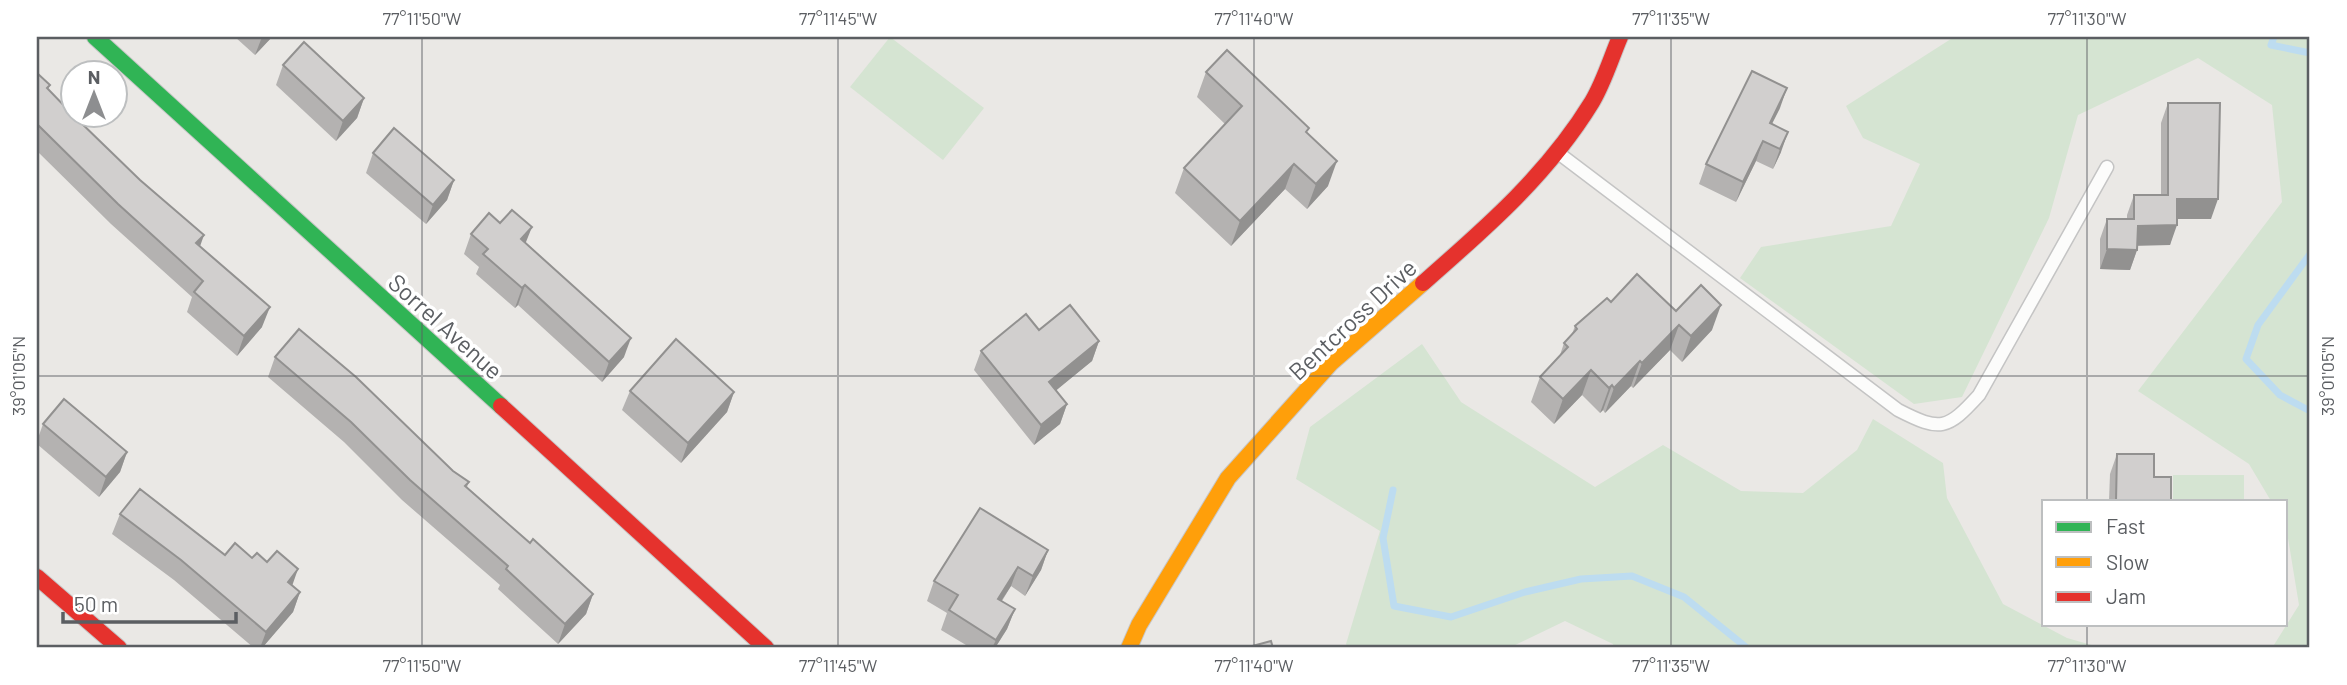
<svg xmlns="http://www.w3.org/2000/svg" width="2347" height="685" viewBox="0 0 2347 685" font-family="Barlow,sans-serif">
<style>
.green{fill:#d5e4d2}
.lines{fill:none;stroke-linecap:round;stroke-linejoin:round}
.stream{stroke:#bddcf0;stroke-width:7}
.lane-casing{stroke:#c4c4c4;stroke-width:15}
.fast-casing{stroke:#c7c6c6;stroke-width:18}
.slow-casing{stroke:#c7c6c6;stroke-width:18}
.jam-casing{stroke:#c7c6c6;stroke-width:18}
.lane{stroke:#fcfcfb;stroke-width:12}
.fast{stroke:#30b455;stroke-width:16}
.slow{stroke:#ff9f0a;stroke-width:16}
.jam{stroke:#e5322d;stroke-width:16}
.wall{fill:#b4b2b1}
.shaded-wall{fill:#929190}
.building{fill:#d1cfce;stroke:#929190;stroke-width:2}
.ticks{fill:none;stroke:#5b5e62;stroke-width:2;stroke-opacity:0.45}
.labels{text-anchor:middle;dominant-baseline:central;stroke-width:7;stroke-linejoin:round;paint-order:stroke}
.street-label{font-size:24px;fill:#5b5e62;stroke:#fff}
.neatline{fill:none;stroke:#5b5e62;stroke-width:2.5}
.ticks-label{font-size:18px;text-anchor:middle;fill:#5b5e62}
</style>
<rect width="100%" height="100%" fill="#eae8e5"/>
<g class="green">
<path d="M890,37L984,108L943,160L850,87Z"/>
<path d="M1954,37H2310V648H2272L2299,605L2286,526V501H2271L2249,464L2138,391L2282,202L2272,105L2198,58L2078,115L2049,218L1962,397L1914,404L1740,278L1761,247L1891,226L1920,164L1863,138L1846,106Z"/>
<path d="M1422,344L1461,402L1595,487L1663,445L1741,491L1803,493L1857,450L1873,419L1943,463L1947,498L2003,604L2067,638L2102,648H1614L1613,644L1565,621L1509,648H1348L1346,644L1380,531L1296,479L1310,427Z"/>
<rect x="2173" y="475" width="71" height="26"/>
</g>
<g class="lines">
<g class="stream">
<path d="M2274,37L2271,45L2310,53"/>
<path d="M2310,254L2258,325L2246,359L2280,395L2310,411"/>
<path d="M1393,490L1383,538L1394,606L1451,617L1525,592L1581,579L1632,576L1684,597L1747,648"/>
</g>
<defs>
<path id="lane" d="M1561,155L1898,410C1941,432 1947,430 1979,395L2107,167"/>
<path id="fast" d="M95,37L501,406"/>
<path id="slow" d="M1129,648L1139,625L1228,478L1331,363L1423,283"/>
<g id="jam">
<path d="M1423,283C1487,227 1548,174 1592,102C1604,82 1611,58 1620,37"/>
<path d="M501,406L766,648"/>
<path d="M37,577L119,648"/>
</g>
</defs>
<use href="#lane" class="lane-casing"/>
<use href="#fast" class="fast-casing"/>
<use href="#slow" class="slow-casing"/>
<use href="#jam" class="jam-casing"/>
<use href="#lane" class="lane"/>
<use href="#fast" class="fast"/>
<use href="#slow" class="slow"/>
<use href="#jam" class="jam"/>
</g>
<g class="wall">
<path d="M235,37H272L255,55Z"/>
<path d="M283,65L364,98L357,118L336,141L276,85Z"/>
<path d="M1206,72L1308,133L1328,186L1307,209L1285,189L1231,246L1175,193L1184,168L1225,124L1197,97Z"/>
<path d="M37,73L50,85L48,90L200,246L262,327L237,356L187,312L192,297L111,224L37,151Z"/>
<path d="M2168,103L2211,219H2177L2170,245H2137V250L2130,270L2100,269V239L2107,219H2127V215L2134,195H2161V123Z"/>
<path d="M1780,108L1772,124L1781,152L1773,169L1756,161L1736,202L1699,184L1706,164Z"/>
<path d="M373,153L454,180L447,200L426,224L366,173Z"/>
<path d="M500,223L526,243L624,357L602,382L518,305L515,308L476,274L479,267L464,254L471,234Z"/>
<path d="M1676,311L1712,330L1682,362L1670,350L1633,388L1631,386L1605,413L1603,410L1600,413L1582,395L1554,424L1531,402L1540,377L1559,358L1564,343L1572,334L1575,326Z"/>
<path d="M1039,330L1099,341L1092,361L1056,390L1067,404L1060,424L1034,445L974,370L981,351Z"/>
<path d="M275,357L469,482L467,487L530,543L593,594L586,614L558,644L498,589L500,585L402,500L344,442L268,377Z"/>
<path d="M630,391L734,392L727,412L681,463L622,410Z"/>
<path d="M43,424L127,452L120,472L99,497L37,444V441Z"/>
<path d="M2117,454L2154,477L2171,501H2109L2110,474Z"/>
<path d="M120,514L225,555L252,558L292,586L300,592L293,612L262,648H254L174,580L112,534Z"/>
<path d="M1048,550L1041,570L1025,596L1011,586L1002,601L1015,609L1007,629L995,648H971L941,630L947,613L927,601L934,581Z"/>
</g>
<g class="shaded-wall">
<path d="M262,37H272L255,55Z"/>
<path d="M1787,88L1780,108L1762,143L1770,123Z"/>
<path d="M364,98L357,118L336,141L343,121Z"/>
<path d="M1788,132L1781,152L1773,169L1780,149Z"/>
<path d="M1763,141L1756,161L1736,202L1743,182Z"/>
<path d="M1337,161L1328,186L1307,209L1316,184Z"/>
<path d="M1294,164L1285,189L1231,246L1240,221Z"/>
<path d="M454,180L447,200L426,224L433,205Z"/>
<path d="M2177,199H2218L2211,219H2170Z"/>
<path d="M2177,225L2170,245L2131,246L2138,226Z"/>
<path d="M532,227L524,247L521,239Z"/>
<path d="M204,235L197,255L196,243Z"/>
<path d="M2107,249L2137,250L2130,270L2100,269Z"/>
<path d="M525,285L518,305L515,308L522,288Z"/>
<path d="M1721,305L1712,330L1682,362L1691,336Z"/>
<path d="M270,307L262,327L237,356L244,336Z"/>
<path d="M1679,325L1670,350L1633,388L1642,363Z"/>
<path d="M631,338L624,357L602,382L609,362Z"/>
<path d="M1099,341L1092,361L1042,402L1049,382Z"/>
<path d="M1640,361L1631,386L1605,413L1614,388Z"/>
<path d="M1591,370L1582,395L1554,424L1563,399Z"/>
<path d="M1612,385L1603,410L1600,413L1609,388Z"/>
<path d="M734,392L727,412L681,463L688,443Z"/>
<path d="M1067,404L1060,424L1034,445L1041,425Z"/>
<path d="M127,452L120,472L99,497L106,477Z"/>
<path d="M1048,550L1041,570L1025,596L1033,576Z"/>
<path d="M1018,567L1011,586L990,618L998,599Z"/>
<path d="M298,569L291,589L288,582Z"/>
<path d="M300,592L293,612L262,648H260L266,632Z"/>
<path d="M593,594L586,614L558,644L565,624Z"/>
<path d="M1015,609L1007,629L995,648H992L996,640Z"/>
</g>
<g class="building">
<path d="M304,42L364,98L343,121L283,65Z"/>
<path d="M1227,50L1309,128L1306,132L1337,161L1316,184L1294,164L1240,221L1184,168L1242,106L1206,72Z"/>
<path d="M1752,71L1787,88L1770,123L1788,132L1780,149L1763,141L1743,182L1706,164Z"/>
<path d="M37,73L50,85L47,88L74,116L140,180L204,235L196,243L270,307L244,336L194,292L203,281L118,204L37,124Z"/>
<path d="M2168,103H2220L2218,199H2177V225L2138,226L2137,250L2107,249V219H2134V195H2168Z"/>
<path d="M394,128L454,180L433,205L373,153Z"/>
<path d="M512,210L532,227L521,239L631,338L609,362L525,285L522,288L483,254L488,249L471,234L489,213L500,223Z"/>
<path d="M1637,274L1676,311L1701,285L1721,305L1691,336L1679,325L1642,363L1640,361L1614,388L1612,385L1609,388L1591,370L1563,399L1540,377L1568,347L1564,343L1577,329L1575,326L1607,298L1611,302Z"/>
<path d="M1070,305L1099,341L1049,382L1067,404L1041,425L981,351L1026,314L1039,330Z"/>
<path d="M299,329L356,377L453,471L469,482L465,486L530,543L533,539L593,594L565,624L506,569L508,566L410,480L351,422L275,357Z"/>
<path d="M676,339L734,392L688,443L630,391Z"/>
<path d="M64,399L127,452L106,477L43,424Z"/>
<path d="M2117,454H2154V477H2171V501H2116Z"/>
<path d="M140,489L225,555L235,543L252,558L257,553L267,562L277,551L298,569L288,582L300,592L266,632L181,560L120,514Z"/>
<path d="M980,508L1048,550L1033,576L1018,567L998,599L1015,609L996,640L949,610L958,595L934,581Z"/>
<path d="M1271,641L1273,648H1245Z"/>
</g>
<path class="ticks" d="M422,37V648M838,37V648M1254,37V648M1671,37V648M2087,37V501M37,376H2310M2087,624V648"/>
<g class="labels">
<g class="street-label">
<text transform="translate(1352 319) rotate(-43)">Bentcross Drive</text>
<text transform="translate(446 326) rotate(42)">Sorrel Avenue</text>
</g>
</g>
<rect width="2347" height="685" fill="none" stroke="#ffffff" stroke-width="77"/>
<rect x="2042" y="500" width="245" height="126" fill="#ffffff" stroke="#bdbfc0" stroke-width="2"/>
<rect x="2056" y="522" width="35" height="10" fill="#30b455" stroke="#bdbfc0" stroke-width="2"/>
<text x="2106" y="534" font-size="21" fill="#5b5e62">Fast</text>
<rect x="2056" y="557" width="35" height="10" fill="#ff9f0a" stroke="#bdbfc0" stroke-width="2"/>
<text x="2106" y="570" font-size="21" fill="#5b5e62">Slow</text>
<rect x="2056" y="592" width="35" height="10" fill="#e5322d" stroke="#bdbfc0" stroke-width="2"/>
<text x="2106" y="604" font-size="21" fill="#5b5e62">Jam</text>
<g transform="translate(94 94)"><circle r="33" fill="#ffffff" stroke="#bdbfc0" stroke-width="2"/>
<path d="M0-5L12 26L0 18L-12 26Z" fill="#8d8e90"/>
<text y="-10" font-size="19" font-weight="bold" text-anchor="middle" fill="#5b5e62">N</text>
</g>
<path d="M63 612v10h173v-10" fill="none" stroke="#5b5e62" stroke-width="3.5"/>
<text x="74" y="612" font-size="21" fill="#5b5e62" stroke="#ffffff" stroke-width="5" paint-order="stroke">50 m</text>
<rect x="38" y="38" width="2270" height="608" class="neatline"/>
<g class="ticks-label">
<text x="422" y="25">77°11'50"W</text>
<text x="838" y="25">77°11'45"W</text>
<text x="1254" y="25">77°11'40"W</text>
<text x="1671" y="25">77°11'35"W</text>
<text x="2087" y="25">77°11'30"W</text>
<text transform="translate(19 376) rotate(-90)" y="6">39°01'05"N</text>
<text transform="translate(2328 376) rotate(-90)" y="6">39°01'05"N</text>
<text x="422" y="672">77°11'50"W</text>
<text x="838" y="672">77°11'45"W</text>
<text x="1254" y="672">77°11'40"W</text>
<text x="1671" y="672">77°11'35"W</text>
<text x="2087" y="672">77°11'30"W</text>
</g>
</svg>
